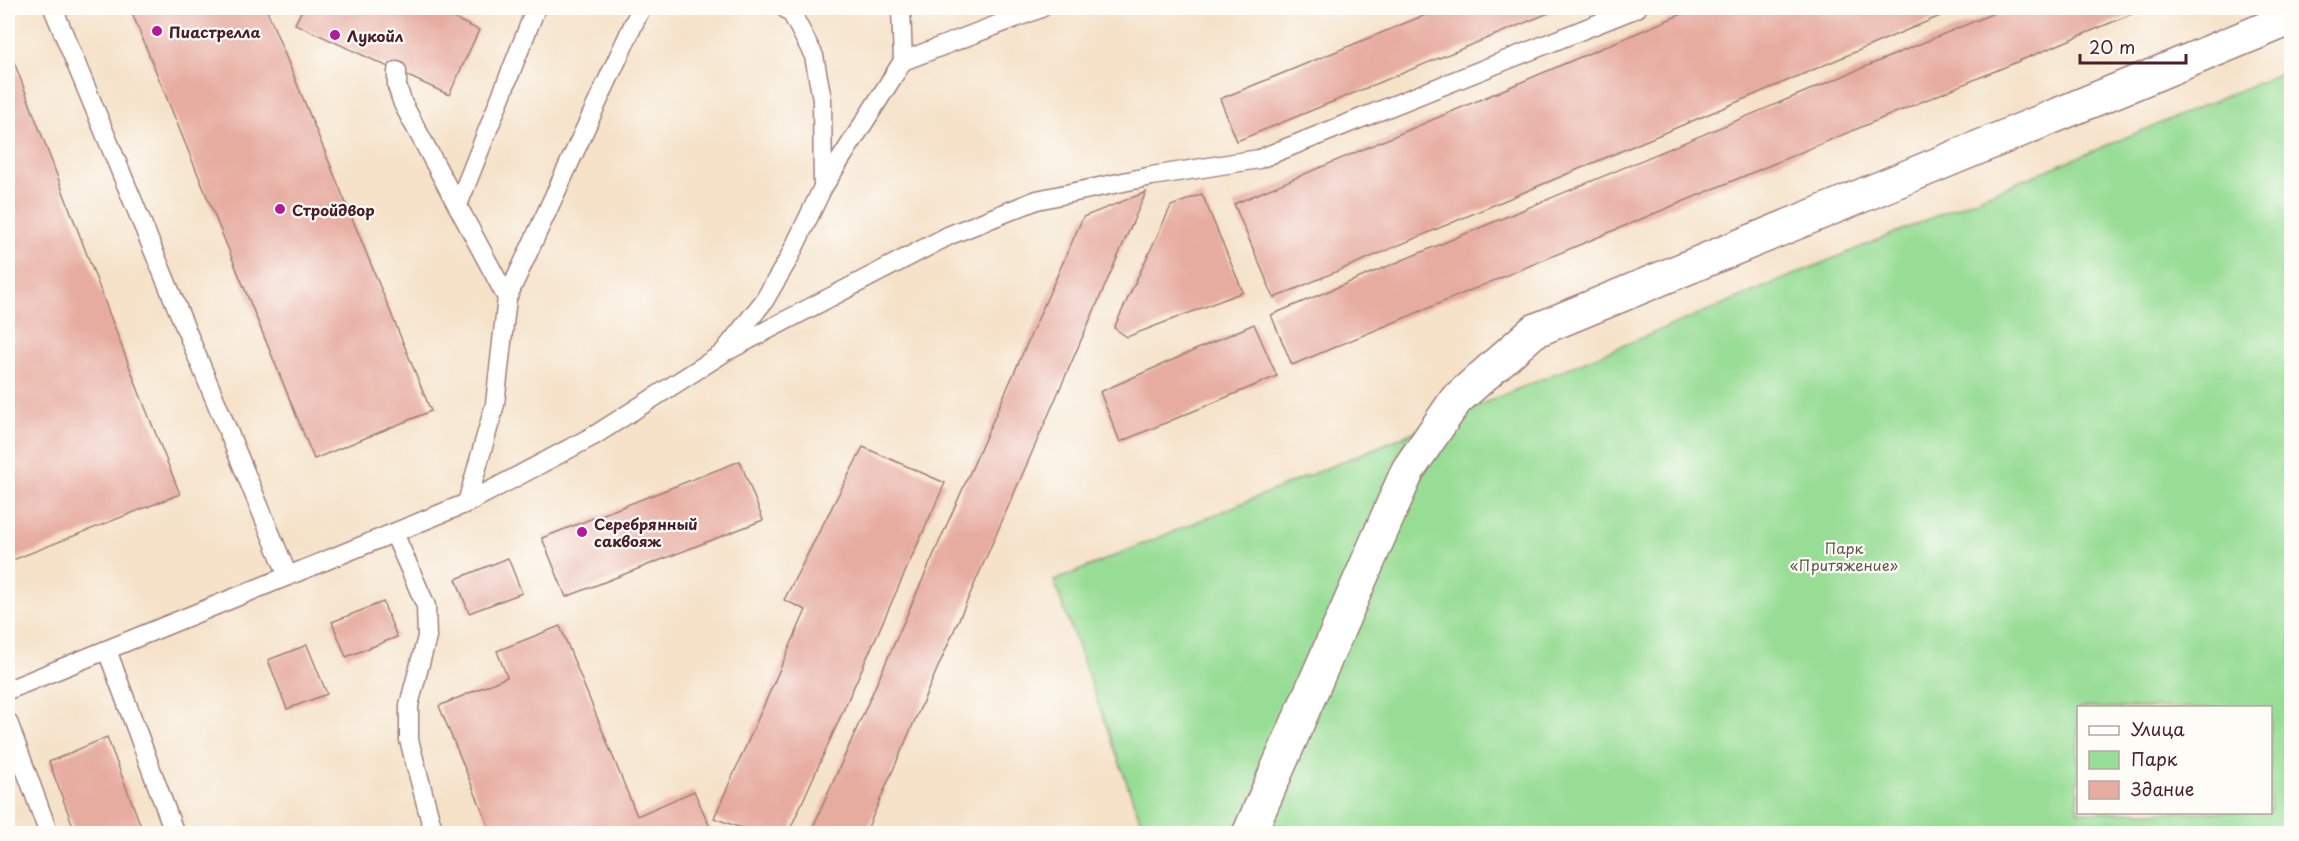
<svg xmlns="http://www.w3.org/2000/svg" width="2299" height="841" viewBox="0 0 2299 841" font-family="'Playpen Sans',sans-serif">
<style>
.green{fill:#98dd95;stroke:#717e60;stroke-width:1.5;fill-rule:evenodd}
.building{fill:#e7aca0}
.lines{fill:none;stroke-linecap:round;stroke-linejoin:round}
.lane-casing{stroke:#a0807a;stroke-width:21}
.street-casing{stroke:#a0807a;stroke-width:36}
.lane{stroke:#fff;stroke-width:18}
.street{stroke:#fff;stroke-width:33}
.poi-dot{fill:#b5179e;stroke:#fdfcf7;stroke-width:2}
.labels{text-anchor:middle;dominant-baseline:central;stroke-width:4.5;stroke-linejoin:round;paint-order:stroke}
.poi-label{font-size:15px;font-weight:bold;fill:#4a1f2b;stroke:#fdfcf7;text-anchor:start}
.park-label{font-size:15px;fill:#61584b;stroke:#fdfcf7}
</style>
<rect width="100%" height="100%" fill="#fdfcf7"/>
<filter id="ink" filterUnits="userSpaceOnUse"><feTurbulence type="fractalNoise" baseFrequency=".0167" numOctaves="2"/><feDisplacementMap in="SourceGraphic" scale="12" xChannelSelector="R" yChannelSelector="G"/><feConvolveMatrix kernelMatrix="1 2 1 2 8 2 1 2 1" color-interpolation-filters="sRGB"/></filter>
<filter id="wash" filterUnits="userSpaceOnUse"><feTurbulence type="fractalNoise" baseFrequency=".008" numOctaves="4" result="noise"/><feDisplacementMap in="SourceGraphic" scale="24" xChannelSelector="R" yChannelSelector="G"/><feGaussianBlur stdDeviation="1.35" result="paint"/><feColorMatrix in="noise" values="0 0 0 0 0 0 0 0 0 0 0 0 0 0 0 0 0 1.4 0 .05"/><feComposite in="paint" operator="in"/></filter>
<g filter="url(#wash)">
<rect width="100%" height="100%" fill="#f5e2c9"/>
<path class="green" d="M2291,69V833H1145L1054,581ZM2078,708H2270V812H2078Z"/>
<g id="blocks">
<g class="building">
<path d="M130,8H266L431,411L314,459Z"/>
<path d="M303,8H432L479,30L449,95L295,24Z"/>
<path d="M1442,8H1561L1237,141L1220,99Z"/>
<path d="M1696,8H1959L1274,298L1234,204Z"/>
<path d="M2006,8H2146L1292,365L1271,315Z"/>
<path d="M8,46L139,392L180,494L8,562Z"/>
<path d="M1146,192L865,834H810L1083,217Z"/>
<path d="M1202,194L1243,292L1127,337L1114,328L1171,206Z"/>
<path d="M1254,324L1277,376L1120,442L1100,392Z"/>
<path d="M863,447L945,483L788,834H738L741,828L714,818L806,610L784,600Z"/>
<path d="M740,461L763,520L566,597L542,538Z"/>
<path d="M508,558L522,593L469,613L456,579Z"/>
<path d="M383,602L397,637L346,657L332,622Z"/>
<path d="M560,626L637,816L694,791L713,834H492L439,706L507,677L497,651Z"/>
<path d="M307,645L327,694L287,709L268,660Z"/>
<path d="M107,737L144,834H76L49,762Z"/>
</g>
</g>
</g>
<g filter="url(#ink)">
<use href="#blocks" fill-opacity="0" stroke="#a0807a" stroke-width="1.5"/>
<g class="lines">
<defs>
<g id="lane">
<path d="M53,8L288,576"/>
<path d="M901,8L903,61"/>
<path d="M397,71V86L403,104L507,298L495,404L467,503"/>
<path d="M823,187L903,61L1041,8"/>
<path d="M458,205L536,8"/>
<path d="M507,298L641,8"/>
<path d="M729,350L950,235L1037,200L1152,176L1259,159L1637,8"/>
<path d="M394,533L426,606L427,637L409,705V740L434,834"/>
<path d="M107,650L175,834"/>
<path d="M8,690L467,503L595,435L722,354L764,301L788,260L823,187L822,99L814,56L792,14L785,8"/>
<path d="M8,722L49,834"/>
</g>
<path id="street" d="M1249,834L1408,470L1456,400L1534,331L2292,18"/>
</defs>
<use href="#lane" class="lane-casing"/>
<use href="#street" class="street-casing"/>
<use href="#lane" class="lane"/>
<use href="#street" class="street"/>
</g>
</g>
<g class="poi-dot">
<circle cx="157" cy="31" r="6"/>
<circle cx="335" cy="35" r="6"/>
<circle cx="280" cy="209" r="6"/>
<circle cx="582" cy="532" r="6"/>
</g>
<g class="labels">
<g class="poi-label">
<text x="169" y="31">Пиастрелла</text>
<text x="347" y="35">Лукойл</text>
<text x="292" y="209">Стройдвор</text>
<text x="594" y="523">Серебрянный<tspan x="594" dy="17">саквояж</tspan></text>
</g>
<g class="park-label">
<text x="1844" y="547">Парк<tspan x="1844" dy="17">«Притяжение»</tspan></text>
</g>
</g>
<rect width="2299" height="841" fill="none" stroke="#fdfcf7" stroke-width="30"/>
<rect x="2077" y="706" width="195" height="108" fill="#fdfcf7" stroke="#b5a4a5" stroke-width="1.5"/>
<rect x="2089" y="726" width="30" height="9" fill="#ffffff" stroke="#b5a4a5" stroke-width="1.5"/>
<text x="2131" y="736" font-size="18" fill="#4a1f2b">Улица</text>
<rect x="2089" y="751" width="30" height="18" fill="#98dd95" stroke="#b5a4a5" stroke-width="1.5"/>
<text x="2131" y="766" font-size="18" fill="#4a1f2b">Парк</text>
<rect x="2089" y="781" width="30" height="18" fill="#e7aca0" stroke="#b5a4a5" stroke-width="1.5"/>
<text x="2131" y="796" font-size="18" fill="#4a1f2b">Здание</text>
<path d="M2080 54v9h106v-9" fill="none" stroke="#4a1f2b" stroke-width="3"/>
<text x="2089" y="54" font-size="18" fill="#4a1f2b" stroke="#fdfcf7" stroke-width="4.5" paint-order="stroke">20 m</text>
</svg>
